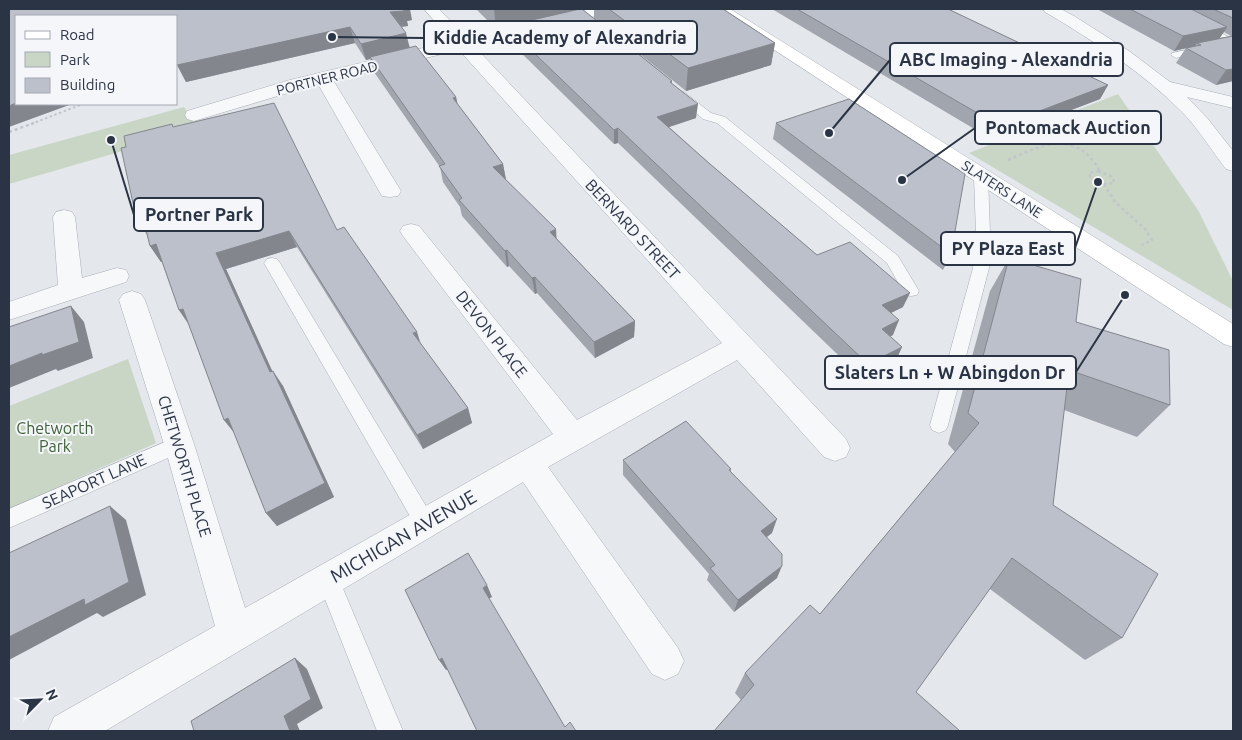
<svg xmlns="http://www.w3.org/2000/svg" width="1242" height="740" viewBox="0 0 1242 740" font-family="Ubuntu,sans-serif">
<style>
.green{fill:#c9d6c5}
.lines{fill:none;stroke-linecap:round;stroke-linejoin:round}
.lane-casing{stroke:#a9aeb7;stroke-width:1}
.street-casing{stroke:#a9aeb7;stroke-width:1}
.secondary-casing{stroke:#a9aeb7;stroke-width:1}
.path-far1{stroke:#c2c5cb;stroke-width:2;stroke-dasharray:2.5 2.5;stroke-linecap:butt}
.path{stroke:#c2c5cb;stroke-width:2.5;stroke-dasharray:3 3;stroke-linecap:butt}
.lane{fill:#f7f8fa;fill-rule:evenodd}
.street{fill:#f7f8fa;fill-rule:evenodd}
.secondary{fill:#fff;fill-rule:evenodd}
.wall{fill:#a1a5ae;fill-rule:evenodd}
.shaded-wall{fill:#83868d}
.building{fill:#bbc0ca;stroke:#83868d}
.labels{text-anchor:middle;dominant-baseline:central;stroke-width:4;stroke-linejoin:round;paint-order:stroke}
.far-street-label{font-size:14px;fill:#2b3445;stroke:#f4f6f9}
.street-label{font-size:16px;fill:#2b3445;stroke:#f4f6f9}
.park-label{font-size:16px;fill:#3f6138;stroke:#f4f6f9}
.near-street-label{font-size:19px;fill:#2b3445;stroke:#f4f6f9}
.leader{fill:none;stroke:#2b3445;stroke-width:2}
.callout-dot{fill:#2b3445;stroke:#f4f6f9;stroke-width:2}
.callout{fill:#f4f6f9;stroke:#2b3445;stroke-width:2}
.callout-label{font-size:18px;text-anchor:middle;font-weight:bold;fill:#2b3445}
</style>
<rect width="100%" height="100%" fill="#e4e7ec"/>
<g class="green">
<path d="M1118,94L1198,210L1233,281V310L969,153Z"/>
<path d="M184,107L198,129L9,184V155Z"/>
<path d="M128,359L156,443L9,509V406Z"/>
</g>
<g class="lines">
<defs>
<g id="lane">
<path d="M1160,9H1172L1233,39V46Z"/>
<path d="M1206,46L1211,49L1210,51L1176,58L1171,55L1172,53Z"/>
<path d="M680,91L684,92L711,113L725,117L898,256L919,291L917,295L911,296L905,295L887,263L717,123L703,119L676,96L674,94Z"/>
<path d="M981,172L988,176L990,234L989,268L948,425L946,430L939,433L932,430L930,425L973,268L976,234L974,176Z"/>
<path d="M272,258L277,259L280,263L432,516L435,523L432,530L425,532L418,530L264,263L267,259Z"/>
<path d="M179,436L186,438L189,444L186,450L9,528V509Z"/>
<path d="M328,568L336,572L403,731H377L317,579L320,572Z"/>
</g>
<g id="street">
<path d="M424,9H439L467,38L589,9H614L612,12L474,46L846,439L850,448L846,457L835,461L824,457L737,360L548,467L678,648L684,661L678,674L665,680L652,674L523,482L105,731H48L54,717L215,626L164,444L119,300L123,294L132,291L141,294L145,300L194,444L245,608L553,434L403,236L400,231L403,226L411,224L419,226L577,420L722,343L459,50L333,80L401,191L398,196L390,197L382,196L379,191L318,84L194,121L187,119L185,115L187,111L290,80L452,41Z"/>
<path d="M1043,9H1061L1074,16L1129,51L1170,82L1233,97V108L1187,97L1208,119L1233,151V171L1226,169C1212,151 1200,131 1184,114C1144,73 1094,41 1045,12Z"/>
<path d="M64,210L72,212L75,217L82,278L117,268L126,270L129,276L126,282L9,320V302L58,285L53,217L56,212Z"/>
</g>
<path id="secondary" d="M712,9H730L1233,324V347L1224,344Z"/>
</defs>
<use href="#lane" class="lane-casing"/>
<use href="#street" class="street-casing"/>
<use href="#secondary" class="secondary-casing"/>
<path class="path-far1" d="M31,124L83,104"/>
<g class="path">
<path d="M1052,124L1071,139L1072,146"/>
<path d="M9,132L34,123"/>
<path d="M1008,160C1043,144 1076,129 1100,171"/>
<path d="M1098,171L1113,177L1114,183L1104,184L1091,179L1089,173Z"/>
<path d="M1104,184L1115,202L1146,230L1152,240L1142,245"/>
</g>
<use href="#lane" class="lane"/>
<use href="#street" class="street"/>
<use href="#secondary" class="secondary"/>
</g>
<g class="wall">
<path d="M9,9L412,20L407,21L408,26L402,27L410,48L456,97L458,105L503,164L506,180L557,239L635,321L634,337L595,358L537,293L535,294L509,266L507,267L462,216L460,207L443,182L440,167L374,72L370,59L366,60L355,43L186,82L177,64Z"/>
<path d="M476,9H582L594,18V9H723L775,43L771,65L686,91L598,21L672,81V84L696,118L669,127L710,164L817,255L903,307L891,313L893,335L890,336L902,347L895,362L862,378L618,143L614,144L508,40L506,27L496,29Z"/>
<path d="M772,9H948L1108,85L1100,99L993,140Z"/>
<path d="M1097,9H1233V81L1216,85L1176,63L1186,48L1195,46L1174,51ZM1224,32L1231,36L1219,38Z"/>
<path d="M776,123L951,254L943,270L773,139Z"/>
<path d="M174,127L337,230L468,408L472,423L423,449L297,247L226,269L272,371L283,386L334,497L277,526L266,513L235,434L224,420L189,325L179,310L162,262H161L150,246L147,235L136,217L126,147Z"/>
<path d="M1009,258L1076,322L1170,405L1137,437L1064,410L1053,505L1122,638L1085,660L990,589L741,700L735,693L745,673L820,614L955,452L948,444L990,291Z"/>
<path d="M623,460L731,469V472L772,533L767,537L777,578L734,612L707,580L709,574L623,475Z"/>
</g>
<g class="shaded-wall">
<path d="M401,9H410L412,20L407,21L408,26L394,27L390,12Z"/>
<path d="M494,9H582L496,29Z"/>
<path d="M350,27L355,43L186,82L177,65Z"/>
<path d="M1227,27L1218,41L1197,43L1195,46L1174,51L1183,36Z"/>
<path d="M406,33L410,49L370,57V59L366,60L361,44Z"/>
<path d="M775,43L771,65L686,91L688,68Z"/>
<path d="M1233,69V81L1216,85L1226,70Z"/>
<path d="M1108,85L1100,99L993,140L1000,126Z"/>
<path d="M456,97L459,113L453,98Z"/>
<path d="M16,103V104H72L9,127V106Z"/>
<path d="M698,104L696,118L657,131V117Z"/>
<path d="M618,128V143L614,144V130Z"/>
<path d="M503,164L506,180L493,167Z"/>
<path d="M142,216L166,261L161,262L150,246L154,245L136,217Z"/>
<path d="M556,229L557,245L550,232Z"/>
<path d="M289,231L297,247L226,269L280,388L270,372L216,253Z"/>
<path d="M507,250L509,266L507,267L505,251Z"/>
<path d="M535,277L537,293L535,294L532,278Z"/>
<path d="M910,293L903,307L876,320L882,305Z"/>
<path d="M71,306L84,322L93,358L58,371L56,369L9,388V366L42,353Z"/>
<path d="M183,309L190,326L179,310Z"/>
<path d="M899,320L893,335L876,344L882,329Z"/>
<path d="M635,321L634,337L595,358L594,342Z"/>
<path d="M417,332L422,348L413,333Z"/>
<path d="M902,347L895,362L862,378L868,364Z"/>
<path d="M273,371L283,386L334,497L277,526L266,513Z"/>
<path d="M468,408L472,423L423,449L417,435Z"/>
<path d="M228,418L236,435L224,420Z"/>
<path d="M110,506L126,520L146,595L103,617L97,613L9,660V637Z"/>
<path d="M777,519L772,533L757,544L761,531Z"/>
<path d="M782,566L777,578L734,612L738,600Z"/>
<path d="M487,585L492,597L487,600L483,588Z"/>
<path d="M295,658L307,669L323,708L297,724L300,731H290L284,716Z"/>
<path d="M442,658L448,669L446,670L439,660Z"/>
</g>
<g class="building">
<path d="M9,9H403L404,11L390,12L406,33L361,44L350,27L177,65L176,62V16H16V103L9,106Z"/>
<path d="M580,9H582L672,81L670,82L698,104L657,117L710,164L817,255L850,242L910,293L882,305L899,320L882,329L902,347L868,364L618,128L614,130L506,26Z"/>
<path d="M609,9H723L775,43L688,68Z"/>
<path d="M797,9H948L1108,85L1000,126Z"/>
<path d="M1130,9H1191L1227,27L1183,36Z"/>
<path d="M1213,9H1233V18Z"/>
<path d="M1233,36V69L1226,70L1186,48L1201,45L1197,43Z"/>
<path d="M416,46L456,97L453,98L503,164L493,167L556,229L550,232L635,321L594,342L535,277L532,278L507,250L505,251L459,200L462,198L439,166L445,164L370,57Z"/>
<path d="M849,99L965,174L951,254L776,123Z"/>
<path d="M274,103L337,230L344,227L417,332L413,333L468,408L417,435L289,231L216,253L270,372L273,371L325,483L266,513L228,418L224,420L183,309L179,310L156,244L150,246L146,230L145,231L142,216L136,217L121,148L126,147L124,136L172,124L173,127Z"/>
<path d="M1009,258L1081,279L1076,322L1169,350L1170,405L1069,370L1053,505L1158,574L1122,638L1012,558L916,692L960,731H714L754,685L745,673L810,605L820,614L979,423L968,413Z"/>
<path d="M71,306L79,342L42,355V353L9,366V327Z"/>
<path d="M686,421L731,469L729,470L777,519L761,531L782,554V566L738,600L710,568L715,565L623,460Z"/>
<path d="M110,506L129,582L85,605L84,599L9,637V553Z"/>
<path d="M468,553L487,585L483,588L565,727L570,722L576,731H477L442,658L439,660L405,590Z"/>
<path d="M295,658L311,699L284,716L290,731H194L191,721Z"/>
</g>
<g class="labels">
<g class="far-street-label">
<text transform="translate(327 78) rotate(-14)">PORTNER ROAD</text>
<text transform="translate(1002 189) rotate(33)">SLATERS LANE</text>
</g>
<g class="street-label">
<text transform="translate(633 229) rotate(47)">BERNARD STREET</text>
<text transform="translate(492 334) rotate(52)">DEVON PLACE</text>
<text transform="translate(185 466) rotate(73)">CHETWORTH PLACE</text>
<text transform="translate(94 481) rotate(-24)">SEAPORT LANE</text>
</g>
<g class="park-label">
<text x="55" y="428">Chetworth<tspan x="55" dy="18">Park</tspan></text>
</g>
<g class="near-street-label">
<text transform="translate(403 536) rotate(-30)">MICHIGAN AVENUE</text>
</g>
</g>
<path class="leader" d="M332 37L424 38M829 133L890 60M902 180L975 128M111 140L134 215M1098 182L1075 248M1125 295L1076 372"/>
<g class="callout-dot">
<circle cx="332" cy="37" r="5"/>
<circle cx="829" cy="133" r="5"/>
<circle cx="902" cy="180" r="5"/>
<circle cx="111" cy="140" r="5"/>
<circle cx="1098" cy="182" r="5"/>
<circle cx="1125" cy="295" r="5"/>
</g>
<g class="callout">
<rect x="424" y="21" width="273" height="33" rx="5"/>
<rect x="890" y="43" width="233" height="33" rx="5"/>
<rect x="975" y="111" width="186" height="33" rx="5"/>
<rect x="134" y="198" width="129" height="33" rx="5"/>
<rect x="941" y="232" width="134" height="33" rx="5"/>
<rect x="825" y="356" width="251" height="33" rx="5"/>
</g>
<g class="callout-label">
<text x="560" y="44">Kiddie Academy of Alexandria</text>
<text x="1006" y="66">ABC Imaging - Alexandria</text>
<text x="1068" y="134">Pontomack Auction</text>
<text x="199" y="221">Portner Park</text>
<text x="1008" y="255">PY Plaza East</text>
<text x="950" y="379">Slaters Ln + W Abingdon Dr</text>
</g>
<rect width="1242" height="740" fill="none" stroke="#2b3445" stroke-width="20"/>
<rect x="15" y="15" width="162" height="90" fill="#f4f6f9" stroke="#a4a8b1"/>
<rect x="25" y="31" width="25" height="8" fill="#ffffff" stroke="#a4a8b1"/>
<text x="60" y="40" font-size="15" fill="#2b3445">Road</text>
<rect x="25" y="52" width="25" height="15" fill="#c9d6c5" stroke="#a4a8b1"/>
<text x="60" y="65" font-size="15" fill="#2b3445">Park</text>
<rect x="25" y="78" width="25" height="15" fill="#bbc0ca" stroke="#a4a8b1"/>
<text x="60" y="90" font-size="15" fill="#2b3445">Building</text>
<g transform="translate(40 700) rotate(66)" stroke="#f4f6f9" stroke-width="4" paint-order="stroke">
<path d="M0-4L9 19L0 12L-9 19Z" fill="#2b3445"/>
<text y="-8" font-size="14" font-weight="bold" text-anchor="middle" fill="#2b3445">N</text>
</g>
</svg>
